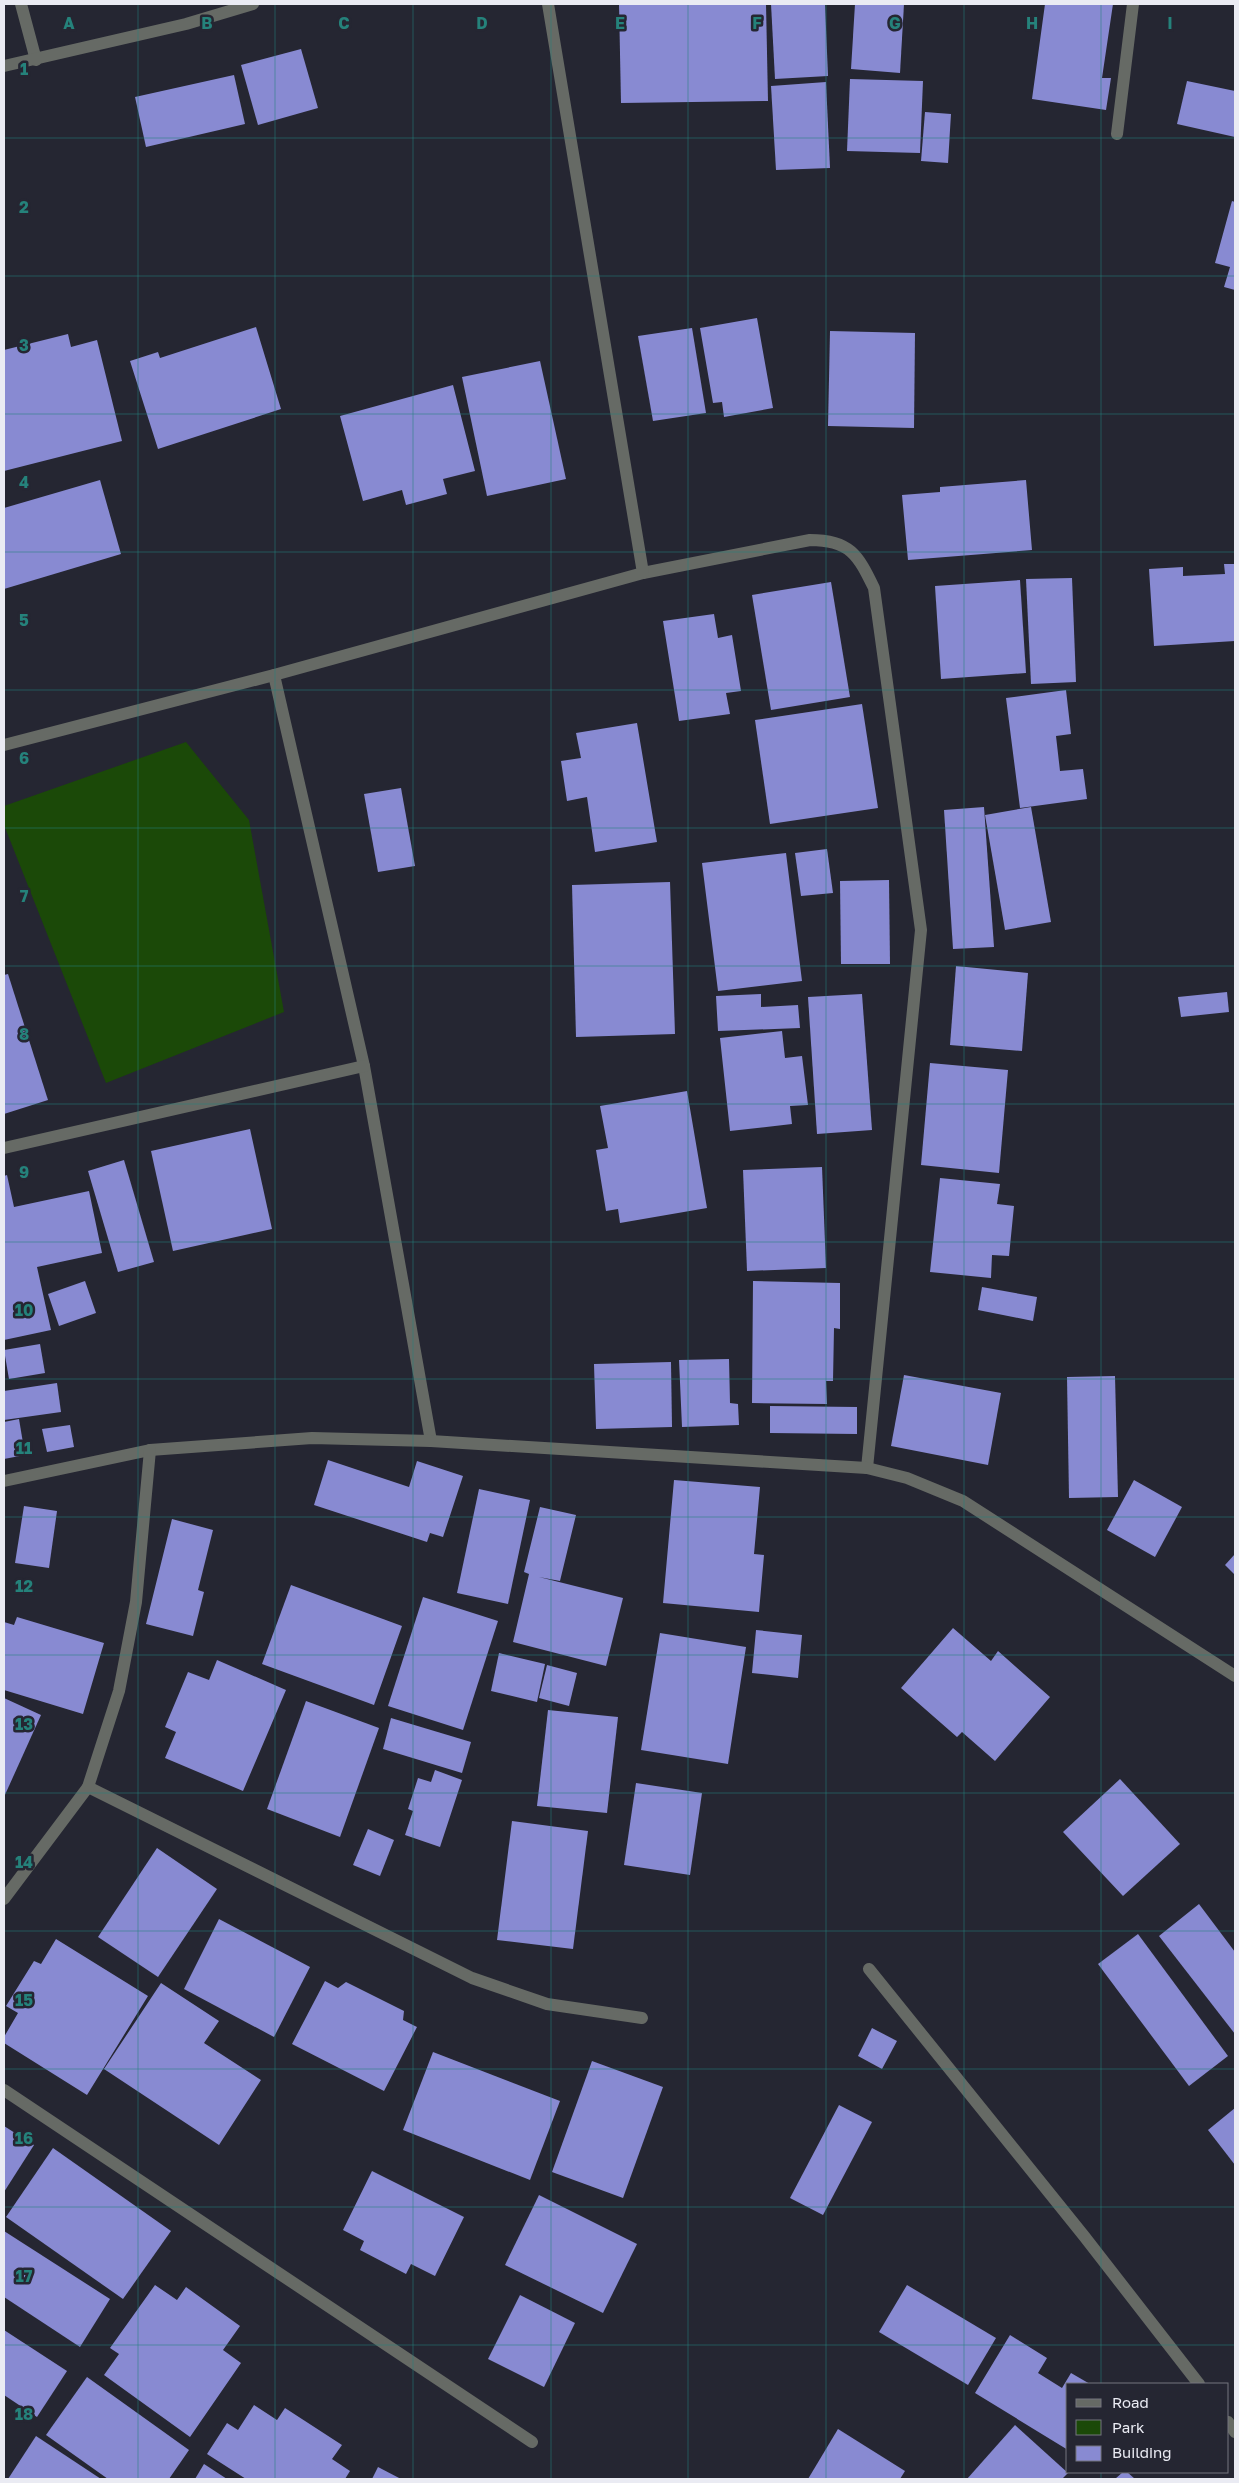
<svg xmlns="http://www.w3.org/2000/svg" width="1239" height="2483" viewBox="0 0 1239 2483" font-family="'Golos Text',sans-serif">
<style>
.green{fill:#1b4908}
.building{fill:#888ad2}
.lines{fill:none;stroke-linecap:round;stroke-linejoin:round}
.street{stroke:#666a65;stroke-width:12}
.grid{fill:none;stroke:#25827b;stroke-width:1;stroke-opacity:0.55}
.grid-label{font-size:16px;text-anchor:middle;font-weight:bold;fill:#25827b;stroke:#252632;stroke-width:5;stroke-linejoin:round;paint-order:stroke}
</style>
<rect width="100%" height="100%" fill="#252632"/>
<path class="green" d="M186,742L249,820L284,1012L106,1083L4,825V806Z"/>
<g class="building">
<path d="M619,4H766L768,101L621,103Z"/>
<path d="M771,4H825L828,76L775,79Z"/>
<path d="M855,4H904L900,73L851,69Z"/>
<path d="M1045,4H1113L1102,78H1111L1106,110L1032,99Z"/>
<path d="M301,49L318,108L258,125L241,65Z"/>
<path d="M234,75L245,124L146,147L135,97Z"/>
<path d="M850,79L923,81L920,153L847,151Z"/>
<path d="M1187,81L1235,91V137L1177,124Z"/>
<path d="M826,82L830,168L776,170L771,86Z"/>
<path d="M925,112L951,114L948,163L921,161Z"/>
<path d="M1232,201L1235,202V290L1224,287L1230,267L1215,263Z"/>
<path d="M757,318L773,408L724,417L722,402L713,403L700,328Z"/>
<path d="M256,327L281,409L158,449L130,361L158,352L160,358Z"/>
<path d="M692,328L706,413L653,421L638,336Z"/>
<path d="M830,331L915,333L914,428L828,426Z"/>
<path d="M68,334L71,347L97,340L122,441L4,471V350Z"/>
<path d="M540,361L566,479L487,496L462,377Z"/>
<path d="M453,385L475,471L443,479L447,494L406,505L402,490L363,501L340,416Z"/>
<path d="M100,480L121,554L4,589V508Z"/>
<path d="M1026,480L1032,550L908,560L902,495L940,492V487Z"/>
<path d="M1224,564H1235V641L1154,646L1149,569L1183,567V576L1225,574Z"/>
<path d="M1072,578L1076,682L1031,684L1026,579Z"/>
<path d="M1020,580L1026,673L941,679L935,586Z"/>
<path d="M831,582L850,697L771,710L752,595Z"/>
<path d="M714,614L718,638L732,635L741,691L726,693L730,714L679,721L663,621Z"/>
<path d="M1066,690L1071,734L1056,736L1060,771L1083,769L1087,799L1020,808L1006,698Z"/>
<path d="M862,704L878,808L770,824L755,720Z"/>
<path d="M637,723L657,842L595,852L587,797L567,801L561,761L581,758L576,733Z"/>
<path d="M401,788L415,866L378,872L364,794Z"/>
<path d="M984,807L994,947L953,949L944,810Z"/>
<path d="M1031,807L1051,922L1005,930L985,815Z"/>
<path d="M827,849L833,893L801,896L795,853Z"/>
<path d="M786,853L802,981L718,991L702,863Z"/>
<path d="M889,880L890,964H841L840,881Z"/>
<path d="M670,882L675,1034L576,1037L572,885Z"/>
<path d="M956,966L1028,973L1022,1051L950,1045Z"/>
<path d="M8,974L48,1100L4,1114V975Z"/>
<path d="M1227,992L1229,1012L1181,1017L1178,997Z"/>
<path d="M761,994V1007L798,1005L800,1028L718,1031L716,996Z"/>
<path d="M862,994L872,1130L817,1134L808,997Z"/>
<path d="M782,1031L785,1058L802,1056L808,1105L790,1106L792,1124L730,1131L720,1038Z"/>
<path d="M930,1063L1008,1070L999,1173L921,1165Z"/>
<path d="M687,1091L707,1208L620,1223L618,1209L606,1211L596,1150L608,1148L600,1106Z"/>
<path d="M250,1129L272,1229L173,1251L151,1151Z"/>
<path d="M124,1160L154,1262L118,1272L88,1171Z"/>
<path d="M822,1167L826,1268L747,1271L743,1170Z"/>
<path d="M7,1175L14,1207L89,1191L102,1253L37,1267L51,1330L4,1340V1176Z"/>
<path d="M940,1178L1000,1184L997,1204L1014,1206L1009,1256L992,1255L991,1278L930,1272Z"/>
<path d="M85,1281L96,1313L59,1326L48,1294Z"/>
<path d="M753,1281L840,1283V1329L834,1328L833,1381H826L827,1404L752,1403Z"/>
<path d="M982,1287L1037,1297L1033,1321L978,1310Z"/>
<path d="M40,1344L45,1373L9,1379L4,1350Z"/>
<path d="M729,1359L730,1403L738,1404L739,1425L682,1427L679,1360Z"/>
<path d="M671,1362L672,1427L596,1429L594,1364Z"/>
<path d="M904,1375L1001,1393L988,1465L891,1446Z"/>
<path d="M1115,1376L1118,1497L1069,1498L1067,1377Z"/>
<path d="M57,1383L61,1412L4,1420V1391Z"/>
<path d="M770,1406L857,1407V1434L770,1433Z"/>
<path d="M19,1419L25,1455L4,1459V1422Z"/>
<path d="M70,1425L74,1447L47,1452L42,1429Z"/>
<path d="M328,1460L409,1487L417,1461L463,1476L443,1537L430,1533L427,1542L314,1505Z"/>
<path d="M674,1480L760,1487L754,1554L764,1555L759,1612L663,1603Z"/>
<path d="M1134,1480L1182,1507L1155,1557L1107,1530Z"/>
<path d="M479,1489L530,1500L508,1604L457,1593Z"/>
<path d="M24,1506L57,1511L49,1568L15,1563Z"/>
<path d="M540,1507L576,1515L560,1581L539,1577L623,1598L606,1666L513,1642L529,1574L524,1572Z"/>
<path d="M172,1519L213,1530L198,1590L204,1592L193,1636L146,1624Z"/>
<path d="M1235,1554V1575L1225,1565Z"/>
<path d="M291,1585L402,1626L374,1705L262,1664Z"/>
<path d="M423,1597L498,1621L463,1730L388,1706Z"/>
<path d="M17,1617L104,1643L83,1714L4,1690V1622L14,1625Z"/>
<path d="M953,1628L991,1661L998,1651L1050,1697L995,1761L962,1732L957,1737L901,1688Z"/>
<path d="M756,1630L802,1635L798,1678L752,1673Z"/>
<path d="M660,1633L746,1647L728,1764L641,1750Z"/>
<path d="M499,1653L545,1664L537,1702L491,1691Z"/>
<path d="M217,1660L286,1690L243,1791L165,1758L176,1732L165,1727L188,1672L209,1680Z"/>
<path d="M547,1665L577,1673L569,1706L539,1698Z"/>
<path d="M4,1698L41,1715L4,1797Z"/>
<path d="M306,1701L379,1728L340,1837L267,1809Z"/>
<path d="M548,1710L618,1717L607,1813L537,1806Z"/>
<path d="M391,1718L471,1742L462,1773L383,1749Z"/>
<path d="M435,1770L462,1780L440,1847L405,1835L413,1811L408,1809L418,1778L431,1782Z"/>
<path d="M1120,1779L1180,1844L1123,1896L1063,1832Z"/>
<path d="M636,1783L702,1793L690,1875L624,1865Z"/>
<path d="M512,1821L588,1831L573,1949L497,1940Z"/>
<path d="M368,1829L394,1840L380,1876L353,1865Z"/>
<path d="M157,1848L217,1889L158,1977L98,1937Z"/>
<path d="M1199,1904L1235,1952V2034L1159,1936Z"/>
<path d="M219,1919L310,1967L274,2037L184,1989Z"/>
<path d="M1138,1934L1228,2056L1189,2086L1098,1964Z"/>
<path d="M56,1939L148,1996L87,2095L4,2043V2037L18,2013L6,2006L34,1961L41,1964Z"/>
<path d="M325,1981L338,1988L346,1982L404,2011L403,2020L417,2027L384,2091L292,2044Z"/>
<path d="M161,1983L219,2021L204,2043L261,2080L219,2145L104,2069Z"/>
<path d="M872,2028L897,2041L882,2069L858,2056Z"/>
<path d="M433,2052L560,2101L530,2180L403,2130Z"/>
<path d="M592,2061L663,2087L623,2198L552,2172Z"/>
<path d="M839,2105L872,2122L823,2215L790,2198Z"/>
<path d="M1235,2108V2165L1208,2130Z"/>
<path d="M4,2126L34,2145L4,2192Z"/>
<path d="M53,2148L171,2231L123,2299L6,2217Z"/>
<path d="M372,2171L464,2217L435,2276L411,2264L406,2274L360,2250L364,2241L343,2230Z"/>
<path d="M539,2195L637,2244L603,2313L505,2265Z"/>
<path d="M4,2231L110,2299L80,2347L4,2297Z"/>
<path d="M155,2285L177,2300L186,2287L240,2326L223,2350L241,2363L190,2437L104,2375L119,2354L110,2348Z"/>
<path d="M907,2285L996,2338L968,2385L879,2332Z"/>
<path d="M520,2295L575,2323L544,2387L488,2359Z"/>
<path d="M4,2330L67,2371L37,2417L4,2395Z"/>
<path d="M1010,2335L1047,2358L1038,2373L1062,2388L1071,2373L1090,2384H1068V2450L975,2393Z"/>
<path d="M87,2377L189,2450L169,2479H108L46,2435Z"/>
<path d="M254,2405L277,2420L285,2408L342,2445L332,2459L350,2471L345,2479H246L207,2454L227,2423L238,2430Z"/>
<path d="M1015,2425L1068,2473L1062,2479H967Z"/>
<path d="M838,2429L905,2471L900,2479H808Z"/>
<path d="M36,2436L101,2479H8Z"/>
<path d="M204,2464L227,2479H195Z"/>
<path d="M378,2467L401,2479H372Z"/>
<path d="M1123,2472H1127L1135,2479H1115Z"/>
</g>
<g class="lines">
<g class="street">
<path d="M21,4L36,60"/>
<path d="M4,66L186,24L253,4"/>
<path d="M1117,134L1133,4"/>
<path d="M643,573L810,540C850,540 858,555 874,588L921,930L867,1468"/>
<path d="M274,675L364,1066L431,1441"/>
<path d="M4,745L274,675L643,573L548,4"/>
<path d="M4,1148L364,1066"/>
<path d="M4,1481L150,1450L312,1438L431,1441L867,1468L907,1478L963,1501L1235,1676"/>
<path d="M88,1787L472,1978L547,2004L642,2018"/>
<path d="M4,1899L88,1787L119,1691L136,1602L150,1450"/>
<path d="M869,1969L1084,2236L1199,2384"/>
<path d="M4,2090L532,2442"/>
<path d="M1228,2422L1235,2432"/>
</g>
</g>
<path class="grid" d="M138,4V2479M275,4V2479M413,4V2479M551,4V2479M688,4V2479M826,4V2479M964,4V2479M1101,4V2384M4,138H1235M4,276H1235M4,414H1235M4,552H1235M4,690H1235M4,828H1235M4,966H1235M4,1104H1235M4,1242H1235M4,1379H1235M4,1517H1235M4,1655H1235M4,1793H1235M4,1931H1235M4,2069H1235M4,2207H1235M4,2345H1235M1101,2472V2479"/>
<g class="grid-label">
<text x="69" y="29">A</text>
<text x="207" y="29">B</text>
<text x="344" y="29">C</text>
<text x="482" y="29">D</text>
<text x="620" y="29">E</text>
<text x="757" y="29">F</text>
<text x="895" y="29">G</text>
<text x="1032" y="29">H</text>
<text x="1170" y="29">I</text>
<text x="24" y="75">1</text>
<text x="24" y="213">2</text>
<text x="24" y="351">3</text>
<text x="24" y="488">4</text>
<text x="24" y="626">5</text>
<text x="24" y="764">6</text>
<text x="24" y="902">7</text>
<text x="24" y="1040">8</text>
<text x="24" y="1178">9</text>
<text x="24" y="1316">10</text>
<text x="24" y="1454">11</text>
<text x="24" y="1592">12</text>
<text x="24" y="1730">13</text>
<text x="24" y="1868">14</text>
<text x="24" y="2006">15</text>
<text x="24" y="2144">16</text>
<text x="24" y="2282">17</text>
<text x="24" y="2420">18</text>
</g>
<rect width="1239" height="2483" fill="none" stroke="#eaebf3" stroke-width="10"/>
<rect x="1066" y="2383" width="162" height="90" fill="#252632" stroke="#74757f"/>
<rect x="1076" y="2399" width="25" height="8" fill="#666a65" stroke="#74757f"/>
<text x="1112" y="2408" font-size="15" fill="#eaebf3">Road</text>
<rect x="1076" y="2420" width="25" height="15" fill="#1b4908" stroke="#74757f"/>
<text x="1112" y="2433" font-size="15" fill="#eaebf3">Park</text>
<rect x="1076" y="2446" width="25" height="15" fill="#888ad2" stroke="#74757f"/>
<text x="1112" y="2458" font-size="15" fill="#eaebf3">Building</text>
</svg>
